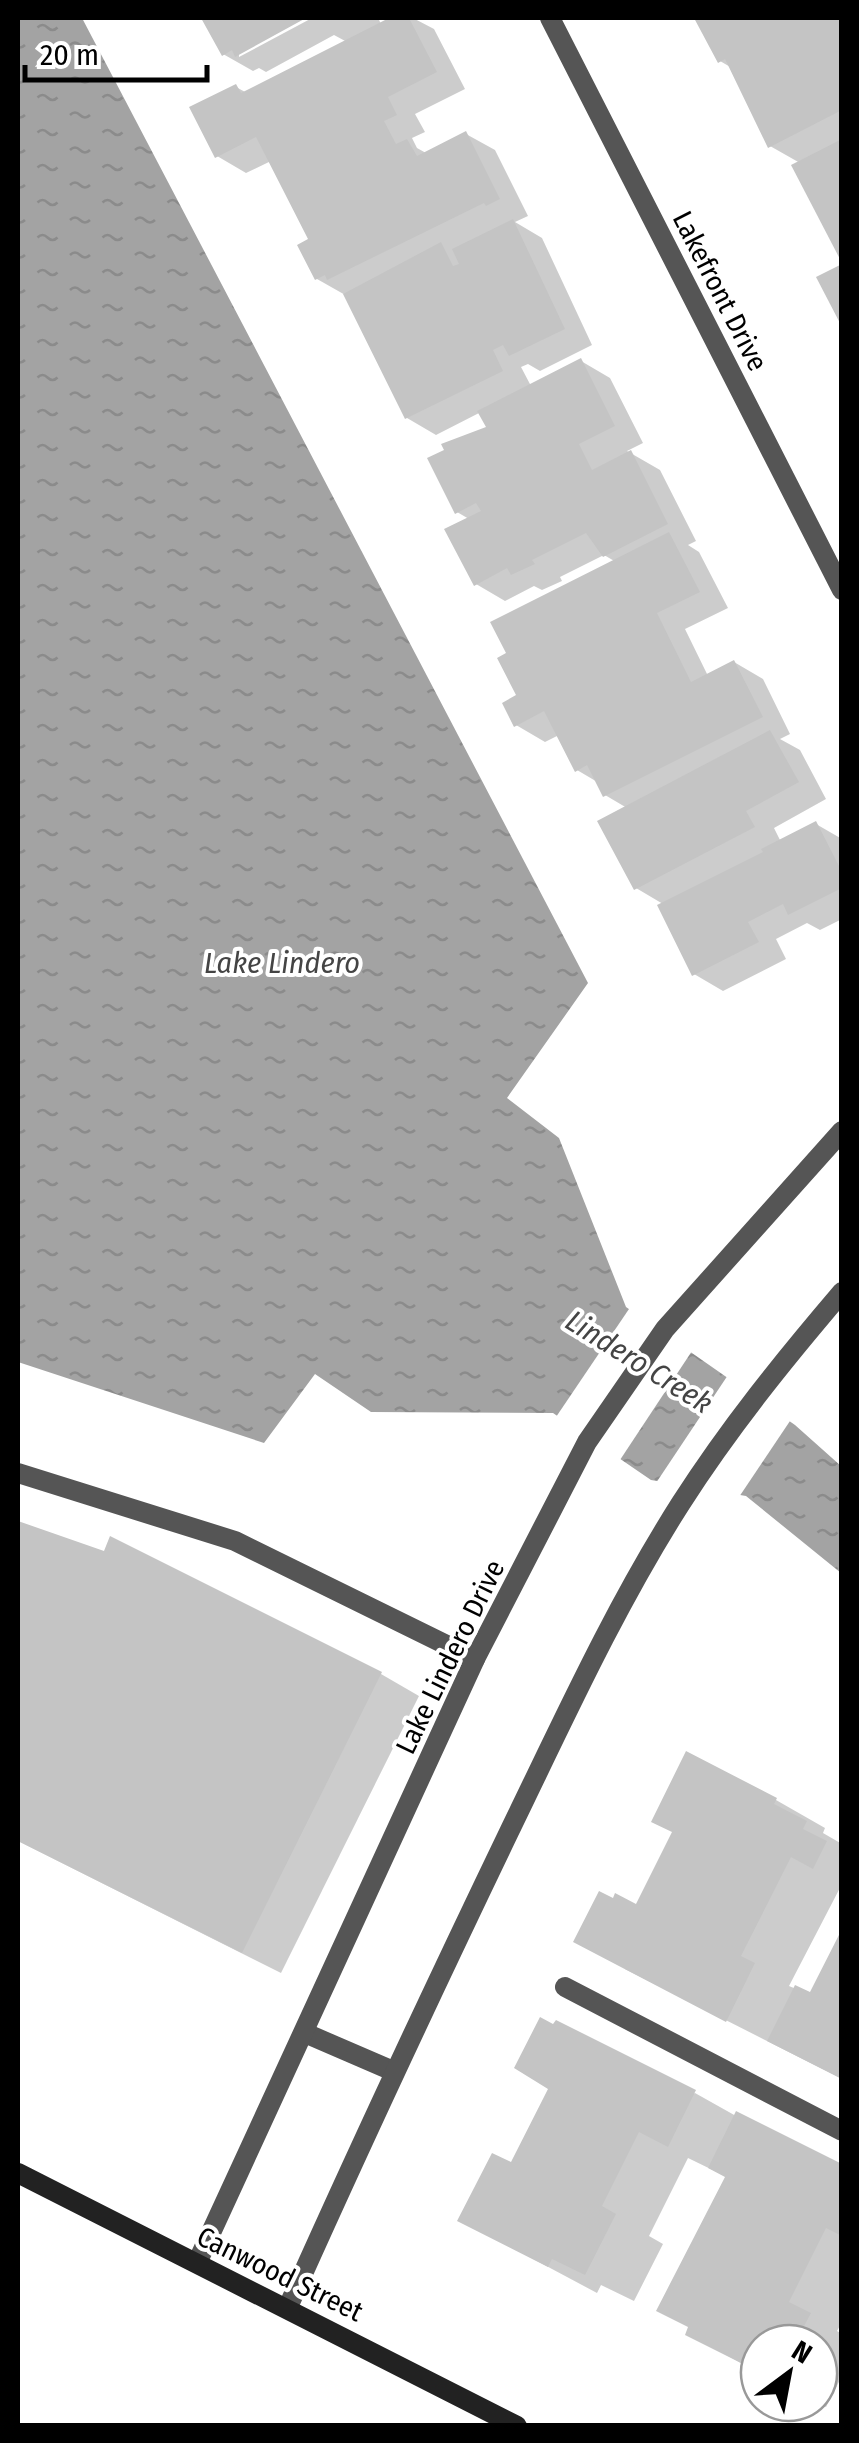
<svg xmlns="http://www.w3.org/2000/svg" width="859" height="2443" viewBox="0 0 859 2443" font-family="'Fira Sans Condensed',sans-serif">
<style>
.water{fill:url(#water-ripples)}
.pier{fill:#fff}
.shadow{fill:#0003}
.building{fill:#c4c4c4}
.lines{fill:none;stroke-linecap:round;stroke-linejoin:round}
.lane{stroke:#555;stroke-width:20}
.street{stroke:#555;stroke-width:20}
.secondary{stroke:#222;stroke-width:20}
.labels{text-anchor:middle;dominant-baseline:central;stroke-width:8;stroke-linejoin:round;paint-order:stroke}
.street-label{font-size:28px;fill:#000;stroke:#fff}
.water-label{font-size:30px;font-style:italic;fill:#444;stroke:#fff}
</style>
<defs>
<pattern id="water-ripples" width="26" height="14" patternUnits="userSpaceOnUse" patternTransform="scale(2.5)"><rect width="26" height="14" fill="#a3a3a3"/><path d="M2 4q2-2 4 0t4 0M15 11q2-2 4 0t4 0" fill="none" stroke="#8b8b8b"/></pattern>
</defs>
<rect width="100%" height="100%" fill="#fff"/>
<path class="water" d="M18,18H82L588,983L507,1098L559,1138L626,1307L795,1425L841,1466V1573L746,1496L651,1480L553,1413L371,1412L315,1374L264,1443L18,1362Z"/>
<g class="pier">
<path d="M631,1306L694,1348L618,1463L554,1420Z"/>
<path d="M728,1375L792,1418L737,1500L654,1486Z"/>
</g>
<g class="shadow">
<path d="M204,18H301L239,52V57L312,18H384L379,20L381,24L394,18H413L434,29L465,89L415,114L425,132L412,138L417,148L426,153L466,134L495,150L528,216L515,222L542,238L592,345L540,371L528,364L521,367L531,386L581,361L610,378L643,443L627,451L660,470L696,541L688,545L699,552L728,608L685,629L708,676L734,662L763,679L790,734L780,739L800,750L826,799L774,828L781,842L816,824L842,839V919L820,930L807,923L776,939L786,959L723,991L694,974L663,904L636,888L627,808L605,795L599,783L577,770L559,735L545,742L516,725L519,696L616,562L604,555L560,577L562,581L542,590L534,586L505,601L476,584L469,519L457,512L490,428L481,412L436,435L407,418L347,296L317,279L311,240L271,161L246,173L217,156L236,87L247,93L347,42L334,35L266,72L259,68L253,71L223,54Z"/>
<path d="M697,18H842V257L800,163L770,146L732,68L720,61Z"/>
<path d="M18,1524L106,1554L381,1674L419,1696L281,1973L18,1841Z"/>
<path d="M687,1755L776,1800L825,1828L823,1833L842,1844V1884L789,1986L811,1995L842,1935V2079L625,1969L638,1907L675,1832Z"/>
<path d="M695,2093L736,2116L842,2167V2322L837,2331L842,2334V2376L826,2407L818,2403L819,2343H759V2373L688,2334L727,2177L688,2158L649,2236L663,2244L634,2301L601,2285L597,2293L460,2220L512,2166Z"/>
</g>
<g class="building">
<path d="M201,18H306L235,57L232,50L222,56Z"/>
<path d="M389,18H409L437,72L388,97L397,115L384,121L396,144L407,139L417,156L466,131L500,199L486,206L484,203L327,280L325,275L315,280L297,245L308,239L256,137L215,158L189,107L236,84L241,93Z"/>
<path d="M694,18H842V110L768,148L725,59L718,63Z"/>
<path d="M842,139V263L791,165Z"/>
<path d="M513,219L565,329L509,356L503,345L493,350L503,371L405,419L343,294L441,242L453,266L459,264L452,249Z"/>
<path d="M842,264V327L816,277Z"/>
<path d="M581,358L615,426L579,444L592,470L631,450L668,524L603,557L586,533L532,560L535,564L511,575L507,568L474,586L444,529L481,511L476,503L455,514L427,458L444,450L441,444L486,427L477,411Z"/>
<path d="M669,532L700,592L657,613L691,682L734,660L763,717L603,797L587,765L575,772L544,711L514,727L502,703L516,695L497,658L506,653L490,622Z"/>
<path d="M770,730L799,782L746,811L755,827L634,890L597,821Z"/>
<path d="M816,821L842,872V888L788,915L783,904L748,922L759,942L692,976L657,905L763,852L761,849Z"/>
<path d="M18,1521L104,1551L110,1536L382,1672L242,1953L18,1841Z"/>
<path d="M686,1751L777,1798L774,1804L807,1821L803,1829L827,1841L813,1869L791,1857L741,1956L755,1963L726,2022L573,1942L599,1891L613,1898L615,1893L636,1904L672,1832L651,1822Z"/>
<path d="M842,1929V2079L767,2041L795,1985L810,1992Z"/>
<path d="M540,2017L553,2024L556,2020L696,2090L668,2147L639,2132L602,2206L616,2214L585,2275L552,2259L548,2267L457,2221L492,2153L511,2162L548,2089L514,2068Z"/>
<path d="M736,2111L842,2164V2236L826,2228L789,2302L811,2313L795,2343H759V2372L685,2335L688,2327L656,2311L725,2177L708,2168Z"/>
</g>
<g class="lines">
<g class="lane">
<path d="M18,1473L235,1541L475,1659"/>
<path d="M565,1987L842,2131"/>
</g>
<g class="street">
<path d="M550,18L842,590"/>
<path d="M305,2033L393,2071"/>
<path d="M197,2263L475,1659L587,1442L665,1329L842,1131"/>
<path d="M288,2307C359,2148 433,1990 509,1832C563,1721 614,1608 681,1503C729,1428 784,1360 842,1292"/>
</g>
<path class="secondary" d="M18,2173L517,2426"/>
</g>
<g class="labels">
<g class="street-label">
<text transform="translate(720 291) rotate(63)">Lakefront Drive</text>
<text transform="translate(450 1657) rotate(-64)">Lake Lindero Drive</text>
<text transform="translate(280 2274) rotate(26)">Canwood Street</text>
</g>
<g class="water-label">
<text x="282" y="963">Lake Lindero</text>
<text transform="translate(639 1362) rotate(32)">Lindero Creek</text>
</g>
</g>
<rect width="859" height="2443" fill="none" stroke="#000000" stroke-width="40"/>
<g transform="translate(789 2373) rotate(32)"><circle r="48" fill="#ffffff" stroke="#999999" stroke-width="2.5"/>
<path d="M0-8L18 38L0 25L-18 38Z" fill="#000000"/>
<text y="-15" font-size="28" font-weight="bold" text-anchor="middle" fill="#000000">N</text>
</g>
<path d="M25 65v15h182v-15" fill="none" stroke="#000000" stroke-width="5"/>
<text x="40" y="65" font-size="30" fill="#000000" stroke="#ffffff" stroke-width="8" paint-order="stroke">20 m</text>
</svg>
